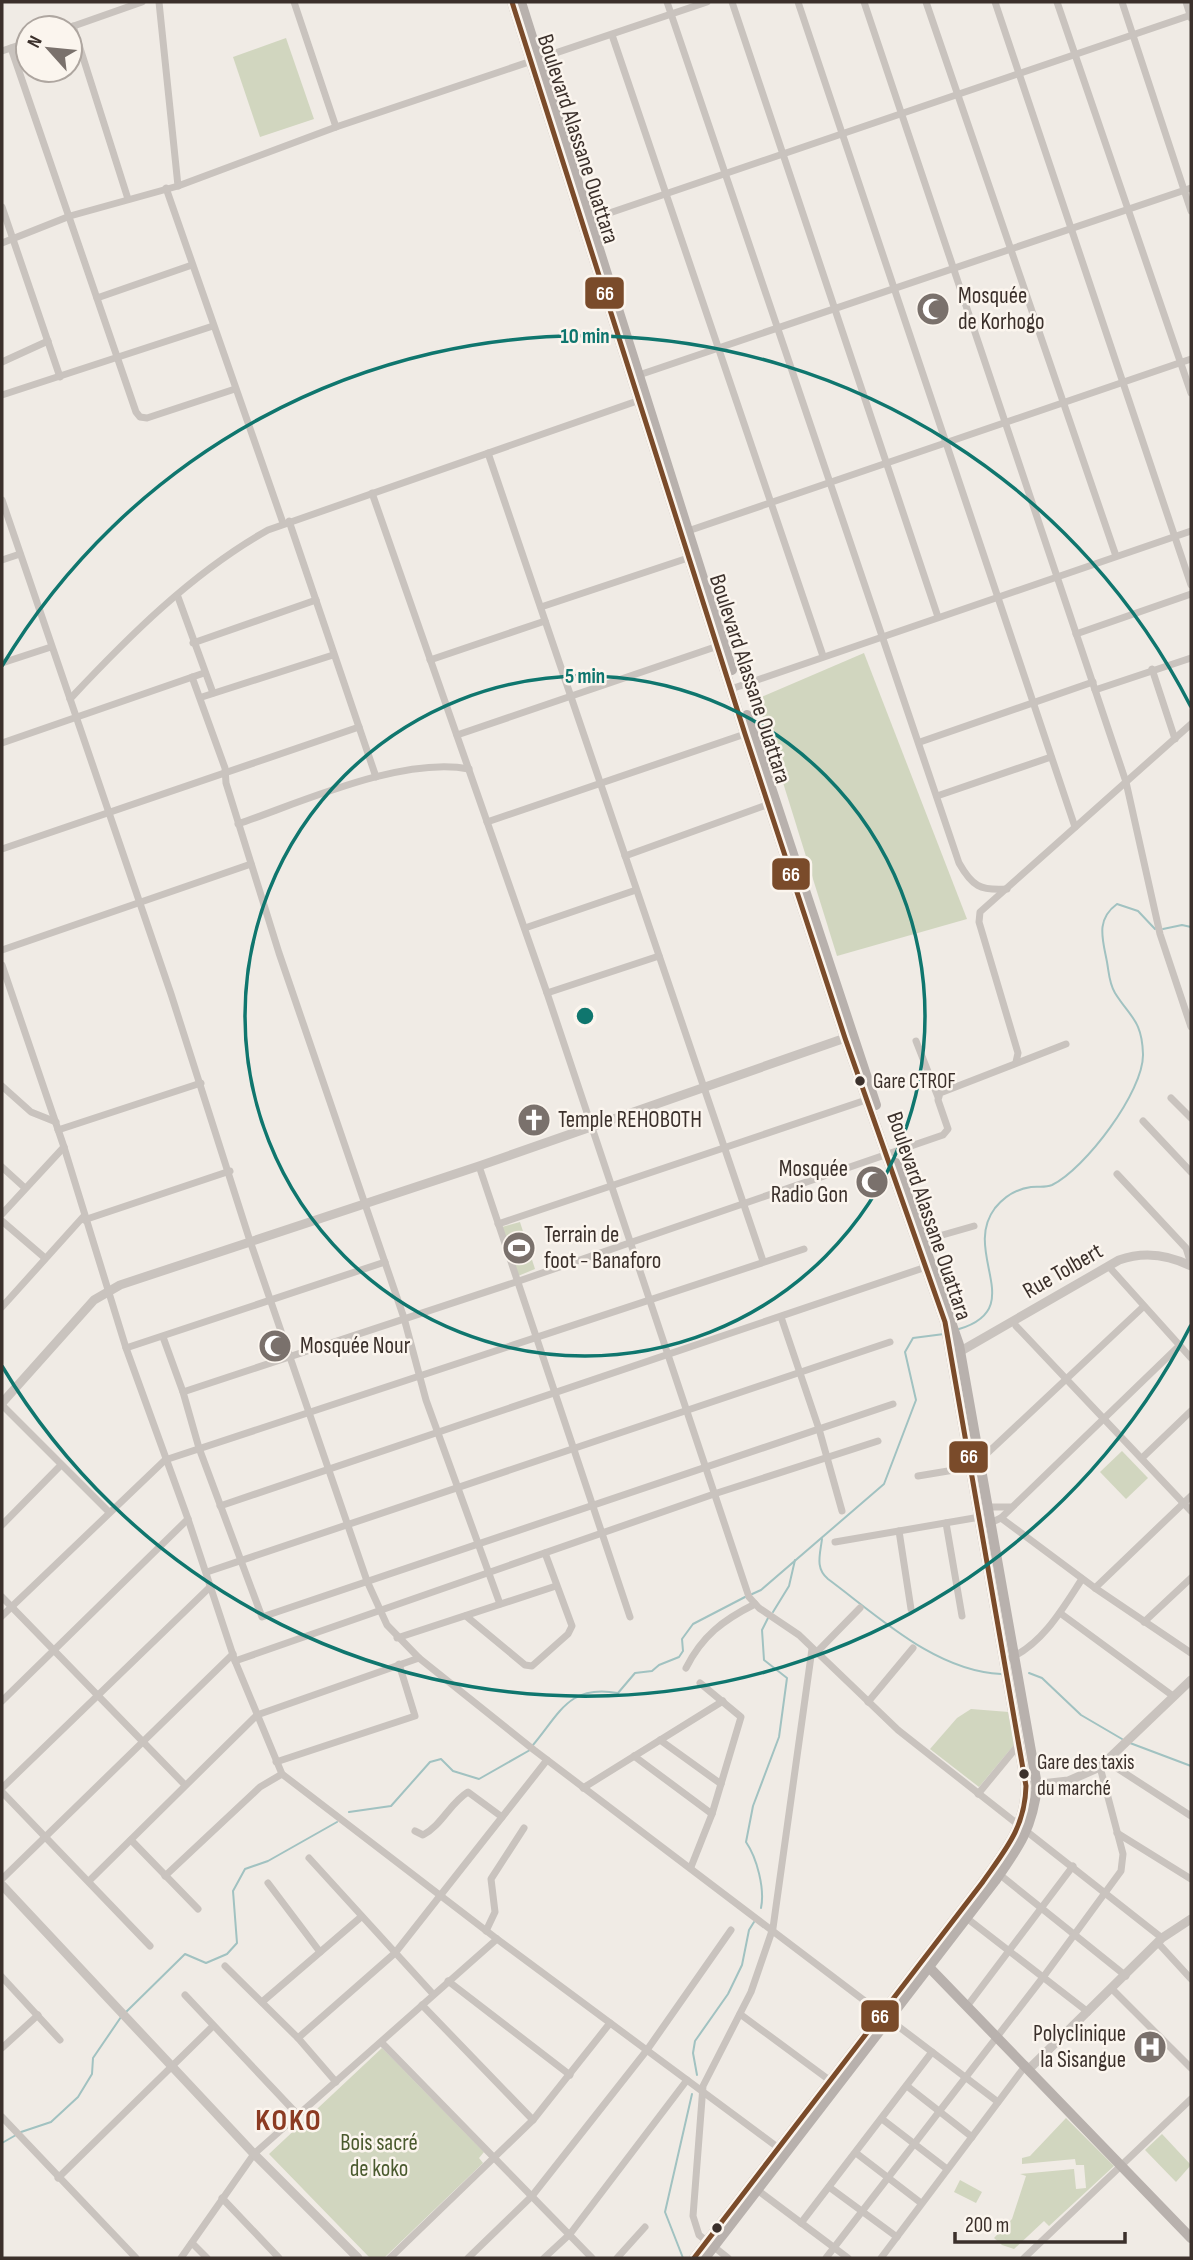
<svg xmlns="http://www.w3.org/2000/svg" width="1193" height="2260" viewBox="0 0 1193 2260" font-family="'Sofia Sans Condensed',sans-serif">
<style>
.green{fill:#d1d6bf}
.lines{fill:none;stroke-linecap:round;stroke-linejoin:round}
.stream{stroke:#a1c2c1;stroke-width:2}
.minor{stroke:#c9c3be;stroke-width:7}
.tertiary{stroke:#c9c3be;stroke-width:9}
.primary{stroke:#b8b1ad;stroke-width:10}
.bus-1-casing{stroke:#fbf5ee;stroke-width:10}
.bus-1{stroke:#7a4b2a;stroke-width:5}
.ring{fill:none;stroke:#0f766e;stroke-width:3.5}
.bus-dot{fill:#3b302b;stroke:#fbf5ee;stroke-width:2.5}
.labels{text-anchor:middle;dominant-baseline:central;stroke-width:5;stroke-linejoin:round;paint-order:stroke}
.bus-label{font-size:21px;fill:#3b302b;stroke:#fbf5ee;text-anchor:start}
.street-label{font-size:23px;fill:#3b302b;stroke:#fbf5ee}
.poi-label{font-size:23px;fill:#3b302b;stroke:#fbf5ee;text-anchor:start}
.park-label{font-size:23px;fill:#4a5a2e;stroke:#fbf5ee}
.district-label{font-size:30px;font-weight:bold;letter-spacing:2px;fill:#8c3b22;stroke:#fbf5ee}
.centre{fill:#0f766e;stroke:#fbf5ee;stroke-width:3.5}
.ring-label{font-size:21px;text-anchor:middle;font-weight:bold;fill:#0f766e;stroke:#fbf5ee;stroke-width:5;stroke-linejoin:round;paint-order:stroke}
.line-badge{stroke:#fbf5ee;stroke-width:2.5}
.badge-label{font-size:19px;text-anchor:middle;font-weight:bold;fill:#fff}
</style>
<rect width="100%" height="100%" fill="#f0ebe5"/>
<g class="green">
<path d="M286,38L314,119L260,137L233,57Z"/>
<path d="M864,653L967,919L837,956L757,699Z"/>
<path d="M520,1222L535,1269L518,1276L502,1227Z"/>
<path d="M1122,1451L1148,1478L1126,1499L1100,1472Z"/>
<path d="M971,1709L1009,1712L1014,1745L979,1787L930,1749L957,1718Z"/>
<path d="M382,2048L484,2152L479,2158L483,2163L384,2258H370L269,2154Z"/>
<path d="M1066,2118L1114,2166L1049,2226L1044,2221L1014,2249L1002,2245L994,2238L1012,2219L1026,2176L1020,2174L1074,2169L1076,2189L1086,2188L1084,2165H1076L1075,2159L1022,2164V2158L1030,2156Z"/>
<path d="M1162,2134L1191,2165L1176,2182L1145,2150Z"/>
<path d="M960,2180L982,2192L976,2203L954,2192Z"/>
</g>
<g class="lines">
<g class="stream">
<path d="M1163,929L1182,925L1191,927"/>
<path d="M959,1329C1029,1308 961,1253 995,1208C1004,1197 1016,1189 1031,1187C1038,1186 1045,1188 1052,1185C1085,1169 1144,1091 1143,1054C1142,1020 1130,1017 1115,993C1109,983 1109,973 1107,962C1103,940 1095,920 1117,904L1138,911L1155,929"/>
<path d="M822,1539C820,1555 815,1568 828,1579C878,1616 935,1671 1001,1674"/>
<path d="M750,1595L761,1590L884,1484L916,1400L905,1352L913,1338L944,1334"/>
<path d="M773,1612L789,1586L795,1560"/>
<path d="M1029,1673L1042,1678L1081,1715L1122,1739"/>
<path d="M1130,1743L1191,1766"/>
<path d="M533,1745C560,1713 569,1684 618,1693L635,1673L652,1671L659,1665L679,1657L683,1651L682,1639L693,1624L745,1597"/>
<path d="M349,1812L391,1806L430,1762L441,1759L453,1771L479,1779L530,1750"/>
<path d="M761,1908C765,1889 757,1858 746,1842L753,1806L779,1737L787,1678L764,1660L762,1630L769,1616"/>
<path d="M125,2013L185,1954L206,1963L227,1954L237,1943L233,1891L245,1869L268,1861L337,1822"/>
<path d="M697,2075L693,2053L695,2041L728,1994L742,1965L749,1930L754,1922"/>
<path d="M21,2132L51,2122L78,2097L92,2074L93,2058L121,2017"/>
<path d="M2,2143L16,2135"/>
<path d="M683,2258L665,2212L692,2094"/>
</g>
<g class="minor">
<path d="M159,2L178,186"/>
<path d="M294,2L336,127"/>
<path d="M667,2L959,863C972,886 980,891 1007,889"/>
<path d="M732,2L938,617"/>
<path d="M798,2L1075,827"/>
<path d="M864,2L1126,782L1160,934L1191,1027"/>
<path d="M926,2L1116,556"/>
<path d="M995,2L1191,585"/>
<path d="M1057,2L1191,393"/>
<path d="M1122,2L1191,211"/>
<path d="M1186,2L1191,18"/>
<path d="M73,26L128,199"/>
<path d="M68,28L142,2"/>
<path d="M612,35L823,656"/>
<path d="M11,48L136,412L140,417L147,418L235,389"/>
<path d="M2,51L28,42"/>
<path d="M166,188L283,523"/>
<path d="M2,207L60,377"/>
<path d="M586,221L1191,15"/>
<path d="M2,243L70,216L178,186L336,127L707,2"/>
<path d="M97,298L192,265"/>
<path d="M2,362L48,341"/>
<path d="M636,376L1191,188"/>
<path d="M2,395L213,326"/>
<path d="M488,453L763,1261"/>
<path d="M372,493L547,993L749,1597L759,1608L799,1635L898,1730L1162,1938"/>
<path d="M2,500L171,994L250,1241L367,1581L387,1625L419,1658L534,1750L998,2102"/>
<path d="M289,521L376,777"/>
<path d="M685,532L1191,359"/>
<path d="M2,560L20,554"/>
<path d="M178,597L213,693"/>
<path d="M541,607L688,558"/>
<path d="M1076,634L1191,594"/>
<path d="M193,643L316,600"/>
<path d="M430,660L545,621"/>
<path d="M2,663L51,647"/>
<path d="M1152,669L1175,739"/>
<path d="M192,677L225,768L226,783L279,953L404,1318L426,1400L500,1604"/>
<path d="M731,689L1191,531"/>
<path d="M1095,690L1191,658"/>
<path d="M202,697L333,655"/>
<path d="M70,699C128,637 193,572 268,530L640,400"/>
<path d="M457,735L718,646"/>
<path d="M920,742L1093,682"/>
<path d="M2,743L204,673"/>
<path d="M937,796L1051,757"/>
<path d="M487,822L745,734"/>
<path d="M238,824C302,802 403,756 469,769"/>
<path d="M2,849L359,727"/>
<path d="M625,856L772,803"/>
<path d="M525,928L636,890"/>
<path d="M2,950L251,864"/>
<path d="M2,965L64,1147L126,1348L188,1519L235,1661L282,1774L497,1939L780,2149"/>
<path d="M547,993L659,956"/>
<path d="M916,1041L938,1097"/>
<path d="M1016,1062L1018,1053L979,922L980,912L1191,724"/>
<path d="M2,1086L31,1112L56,1122"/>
<path d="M1171,1098L1191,1118"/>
<path d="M1143,1121L1191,1172"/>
<path d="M58,1130L201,1083"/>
<path d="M479,1166L630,1617"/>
<path d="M2,1167L25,1188"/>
<path d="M1117,1174L1186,1248L1191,1264"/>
<path d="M2,1214L64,1147"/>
<path d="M84,1220L230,1171"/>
<path d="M2,1221L45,1258"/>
<path d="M498,1224L869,1099"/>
<path d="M925,1240L974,1226"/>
<path d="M1111,1269L1191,1358"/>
<path d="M2,1307L83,1217"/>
<path d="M781,1317L819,1429L842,1511"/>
<path d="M1016,1326L1191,1511"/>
<path d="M163,1337L183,1392L199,1448L262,1617L893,1404"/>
<path d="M126,1348L385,1262"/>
<path d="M183,1392L516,1282L943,1135L948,1129L938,1100L940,1093L1066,1044"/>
<path d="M2,1405L108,1511"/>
<path d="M1142,1458L1191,1411"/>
<path d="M979,1461L1143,1307"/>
<path d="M918,1476L972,1467"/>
<path d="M220,1506L929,1266"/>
<path d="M987,1507H1010"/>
<path d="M1001,1518L1095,1588L1191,1653"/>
<path d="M946,1523L962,1616"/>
<path d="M988,1524L1001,1518L1179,1346"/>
<path d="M2,1525L61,1465"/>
<path d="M899,1531L911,1609"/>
<path d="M835,1542L980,1517"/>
<path d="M207,1572L890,1342"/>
<path d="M1095,1588L1191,1496"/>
<path d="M2,1597L185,1785"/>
<path d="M1060,1613L1173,1696"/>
<path d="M2,1616L165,1460L804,1249"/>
<path d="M466,1616L525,1665L532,1666L568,1634L572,1626L545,1553"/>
<path d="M1144,1622L1191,1578"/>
<path d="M397,1638L556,1586"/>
<path d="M816,1653L860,1608"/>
<path d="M1011,1658C1044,1642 1063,1608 1082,1579"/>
<path d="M235,1661L714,1494L878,1441"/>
<path d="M686,1668C702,1636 723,1620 755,1604"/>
<path d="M2,1701L188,1519"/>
<path d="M868,1702L913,1648"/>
<path d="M660,1740L721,1784"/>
<path d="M634,1756L712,1814"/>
<path d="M1106,1761L1191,1816"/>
<path d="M276,1762L415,1716L399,1664"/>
<path d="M2,1788L210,1587"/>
<path d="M583,1788L723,1701"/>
<path d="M2,1792L150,1946"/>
<path d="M978,1794L1020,1743"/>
<path d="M415,1831L423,1835C442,1825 450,1803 468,1792L502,1817"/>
<path d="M1117,1833L1191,1879"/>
<path d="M131,1840L198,1909"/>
<path d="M309,1858L433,1994"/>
<path d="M691,1867L712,1814L741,1717L700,1683"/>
<path d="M999,1874L1126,1976"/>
<path d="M165,1876L260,1787L282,1774"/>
<path d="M2,1879L233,1654"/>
<path d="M89,1881L257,1715L419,1658"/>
<path d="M268,1883L320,1952"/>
<path d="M964,1916L1088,2012"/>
<path d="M486,1931L495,1912L491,1879L524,1828"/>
<path d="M1158,1943L1191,1979"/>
<path d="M225,1966L298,2038L336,2082"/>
<path d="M2,1977L60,2040"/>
<path d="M448,1981L570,2075"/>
<path d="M1112,1989L1191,2068"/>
<path d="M185,1995L298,2115"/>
<path d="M262,2002L361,1917"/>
<path d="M422,2005L533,2120"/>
<path d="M968,2005L1073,1866"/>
<path d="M740,2014L832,2082"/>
<path d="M298,2038L395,1953L547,1760"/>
<path d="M382,2043L592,2258"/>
<path d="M2,2048L38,2015"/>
<path d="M907,2086L972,2137"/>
<path d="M2,2117L136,2258"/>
<path d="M882,2119L947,2169"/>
<path d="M856,2153L921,2203"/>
<path d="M58,2178L213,2026"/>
<path d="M829,2187L897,2237"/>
<path d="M756,2189L848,2258"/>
<path d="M222,2198L279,2258"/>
<path d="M801,2223L932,2052"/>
<path d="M192,2243L207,2258"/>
<path d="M181,2258L254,2154L497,1939"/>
<path d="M390,2258L533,2120L610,2023"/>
<path d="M468,2258L532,2196L647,2050L731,1930"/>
<path d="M544,2258L570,2234L687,2080"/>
<path d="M617,2258L645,2227"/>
<path d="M728,2258L699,2235L693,2216L703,2086L751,1992L773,1928L812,1649"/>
<path d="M826,2258L1044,1976L1121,1871L1123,1854L1100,1767"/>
<path d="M881,2258L1026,2065"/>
<path d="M1024,2258L1191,2099"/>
</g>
<g class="tertiary">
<path d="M954,1355L1119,1260C1144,1251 1167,1254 1191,1266"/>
<path d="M2,1403L94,1300L120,1285L479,1166L851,1036"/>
<path d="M1032,1785L1068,1781L1100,1767L1191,1680"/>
<path d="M2,1885L254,2154L358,2258"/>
<path d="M1029,2069L1162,1938L1191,1919"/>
</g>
<g class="primary">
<path d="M512,2L745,734L845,1038L945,1322L1026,1786C1025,1828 1005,1850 982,1883L694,2258"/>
<path d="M521,2L732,670"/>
<path d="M747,715L876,1105"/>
<path d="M925,1963L1191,2238"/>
<path d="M705,2258L995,1881C1019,1847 1033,1827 1037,1785L959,1345L896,1163"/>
</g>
<defs>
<path id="bus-1" d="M512,2L745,734L845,1038L945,1322L1026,1786C1025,1828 1005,1850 982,1883L694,2258"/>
</defs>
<use href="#bus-1" class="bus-1-casing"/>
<use href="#bus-1" class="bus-1"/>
</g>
<g class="ring">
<circle cx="585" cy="1016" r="340"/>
<path d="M1191 1325A680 680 0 0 1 2 1366M2 666A680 680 0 0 1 1191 707"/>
</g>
<defs>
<symbol id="mosque-disc" viewBox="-11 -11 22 22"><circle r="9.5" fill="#7a716c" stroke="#fbf5ee"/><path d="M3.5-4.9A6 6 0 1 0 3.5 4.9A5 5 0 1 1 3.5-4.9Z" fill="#fff"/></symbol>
<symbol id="church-disc" viewBox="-11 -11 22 22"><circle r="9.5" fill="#7a716c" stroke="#fbf5ee"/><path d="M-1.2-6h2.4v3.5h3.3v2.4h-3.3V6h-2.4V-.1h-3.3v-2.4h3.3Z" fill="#fff"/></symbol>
<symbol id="stadium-disc" viewBox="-11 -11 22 22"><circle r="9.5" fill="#7a716c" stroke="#fbf5ee"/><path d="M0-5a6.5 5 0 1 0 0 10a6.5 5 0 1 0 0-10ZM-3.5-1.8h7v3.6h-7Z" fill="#fff"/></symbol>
<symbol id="hospital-disc" viewBox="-11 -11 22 22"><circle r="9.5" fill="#7a716c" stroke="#fbf5ee"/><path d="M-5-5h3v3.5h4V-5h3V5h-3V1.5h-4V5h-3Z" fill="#fff"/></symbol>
</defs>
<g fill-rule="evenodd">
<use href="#mosque-disc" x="914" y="290" width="38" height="38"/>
<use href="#church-disc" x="515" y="1101" width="38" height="38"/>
<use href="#mosque-disc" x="853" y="1163" width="38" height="38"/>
<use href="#stadium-disc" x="500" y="1229" width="38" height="38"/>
<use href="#mosque-disc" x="256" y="1327" width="38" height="38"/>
<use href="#hospital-disc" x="1131" y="2028" width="38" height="38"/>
</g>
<g class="bus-dot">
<circle cx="860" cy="1081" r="6"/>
<circle cx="1024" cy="1774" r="6"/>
<circle cx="717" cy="2228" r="6"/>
</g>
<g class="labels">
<g class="bus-label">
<text x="873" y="1081">Gare CTROF</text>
<text x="1037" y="1762">Gare des taxis<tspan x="1037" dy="26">du marché</tspan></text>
</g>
<g class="street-label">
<text transform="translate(578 139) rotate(72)">Boulevard Alassane Ouattara</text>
<text transform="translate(750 679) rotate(72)">Boulevard Alassane Ouattara</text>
<text transform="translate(929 1216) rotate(71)">Boulevard Alassane Ouattara</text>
<text transform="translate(1063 1271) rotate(-30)">Rue Tolbert</text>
</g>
<g class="poi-label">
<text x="958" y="296">Mosquée<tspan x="958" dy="26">de Korhogo</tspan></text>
<text x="558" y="1120">Temple REHOBOTH</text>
<text x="848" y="1169" text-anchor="end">Mosquée<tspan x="848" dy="26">Radio Gon</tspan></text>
<text x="544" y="1235">Terrain de<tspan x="544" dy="26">foot - Banaforo</tspan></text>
<text x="300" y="1346">Mosquée Nour</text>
<text x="1126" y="2034" text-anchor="end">Polyclinique<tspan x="1126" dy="26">la Sisangue</tspan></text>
</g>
<g class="park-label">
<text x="379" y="2143">Bois sacré<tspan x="379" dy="26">de koko</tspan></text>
</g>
<g class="district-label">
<text x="289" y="2121">KOKO</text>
</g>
</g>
<circle cx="585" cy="1016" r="10" class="centre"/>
<g class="ring-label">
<text x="585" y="343">10 min</text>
<text x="585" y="683">5 min</text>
</g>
<g class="line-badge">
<rect x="584" y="276" width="41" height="34" rx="7" fill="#7a4b2a"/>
<rect x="771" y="857" width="40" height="34" rx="7" fill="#7a4b2a"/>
<rect x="948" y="1440" width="41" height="34" rx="7" fill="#7a4b2a"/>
<rect x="860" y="1999" width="40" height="34" rx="7" fill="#7a4b2a"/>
</g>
<g class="badge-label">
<text x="605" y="300">66</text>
<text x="791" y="881">66</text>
<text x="969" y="1463">66</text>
<text x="880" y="2023">66</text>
</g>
<rect width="1193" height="2260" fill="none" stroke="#3b302b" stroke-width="7"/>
<g transform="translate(49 49) rotate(297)"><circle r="33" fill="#fbf5ee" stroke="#aea6a0" stroke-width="2"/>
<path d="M0-5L12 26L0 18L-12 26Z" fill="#7a716c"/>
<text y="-10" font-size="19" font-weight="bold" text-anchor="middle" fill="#3b302b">N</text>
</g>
<path d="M955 2232v10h170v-10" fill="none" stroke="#3b302b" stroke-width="3.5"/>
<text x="965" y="2232" font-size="21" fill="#3b302b" stroke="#fbf5ee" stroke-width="5" paint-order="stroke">200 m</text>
</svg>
